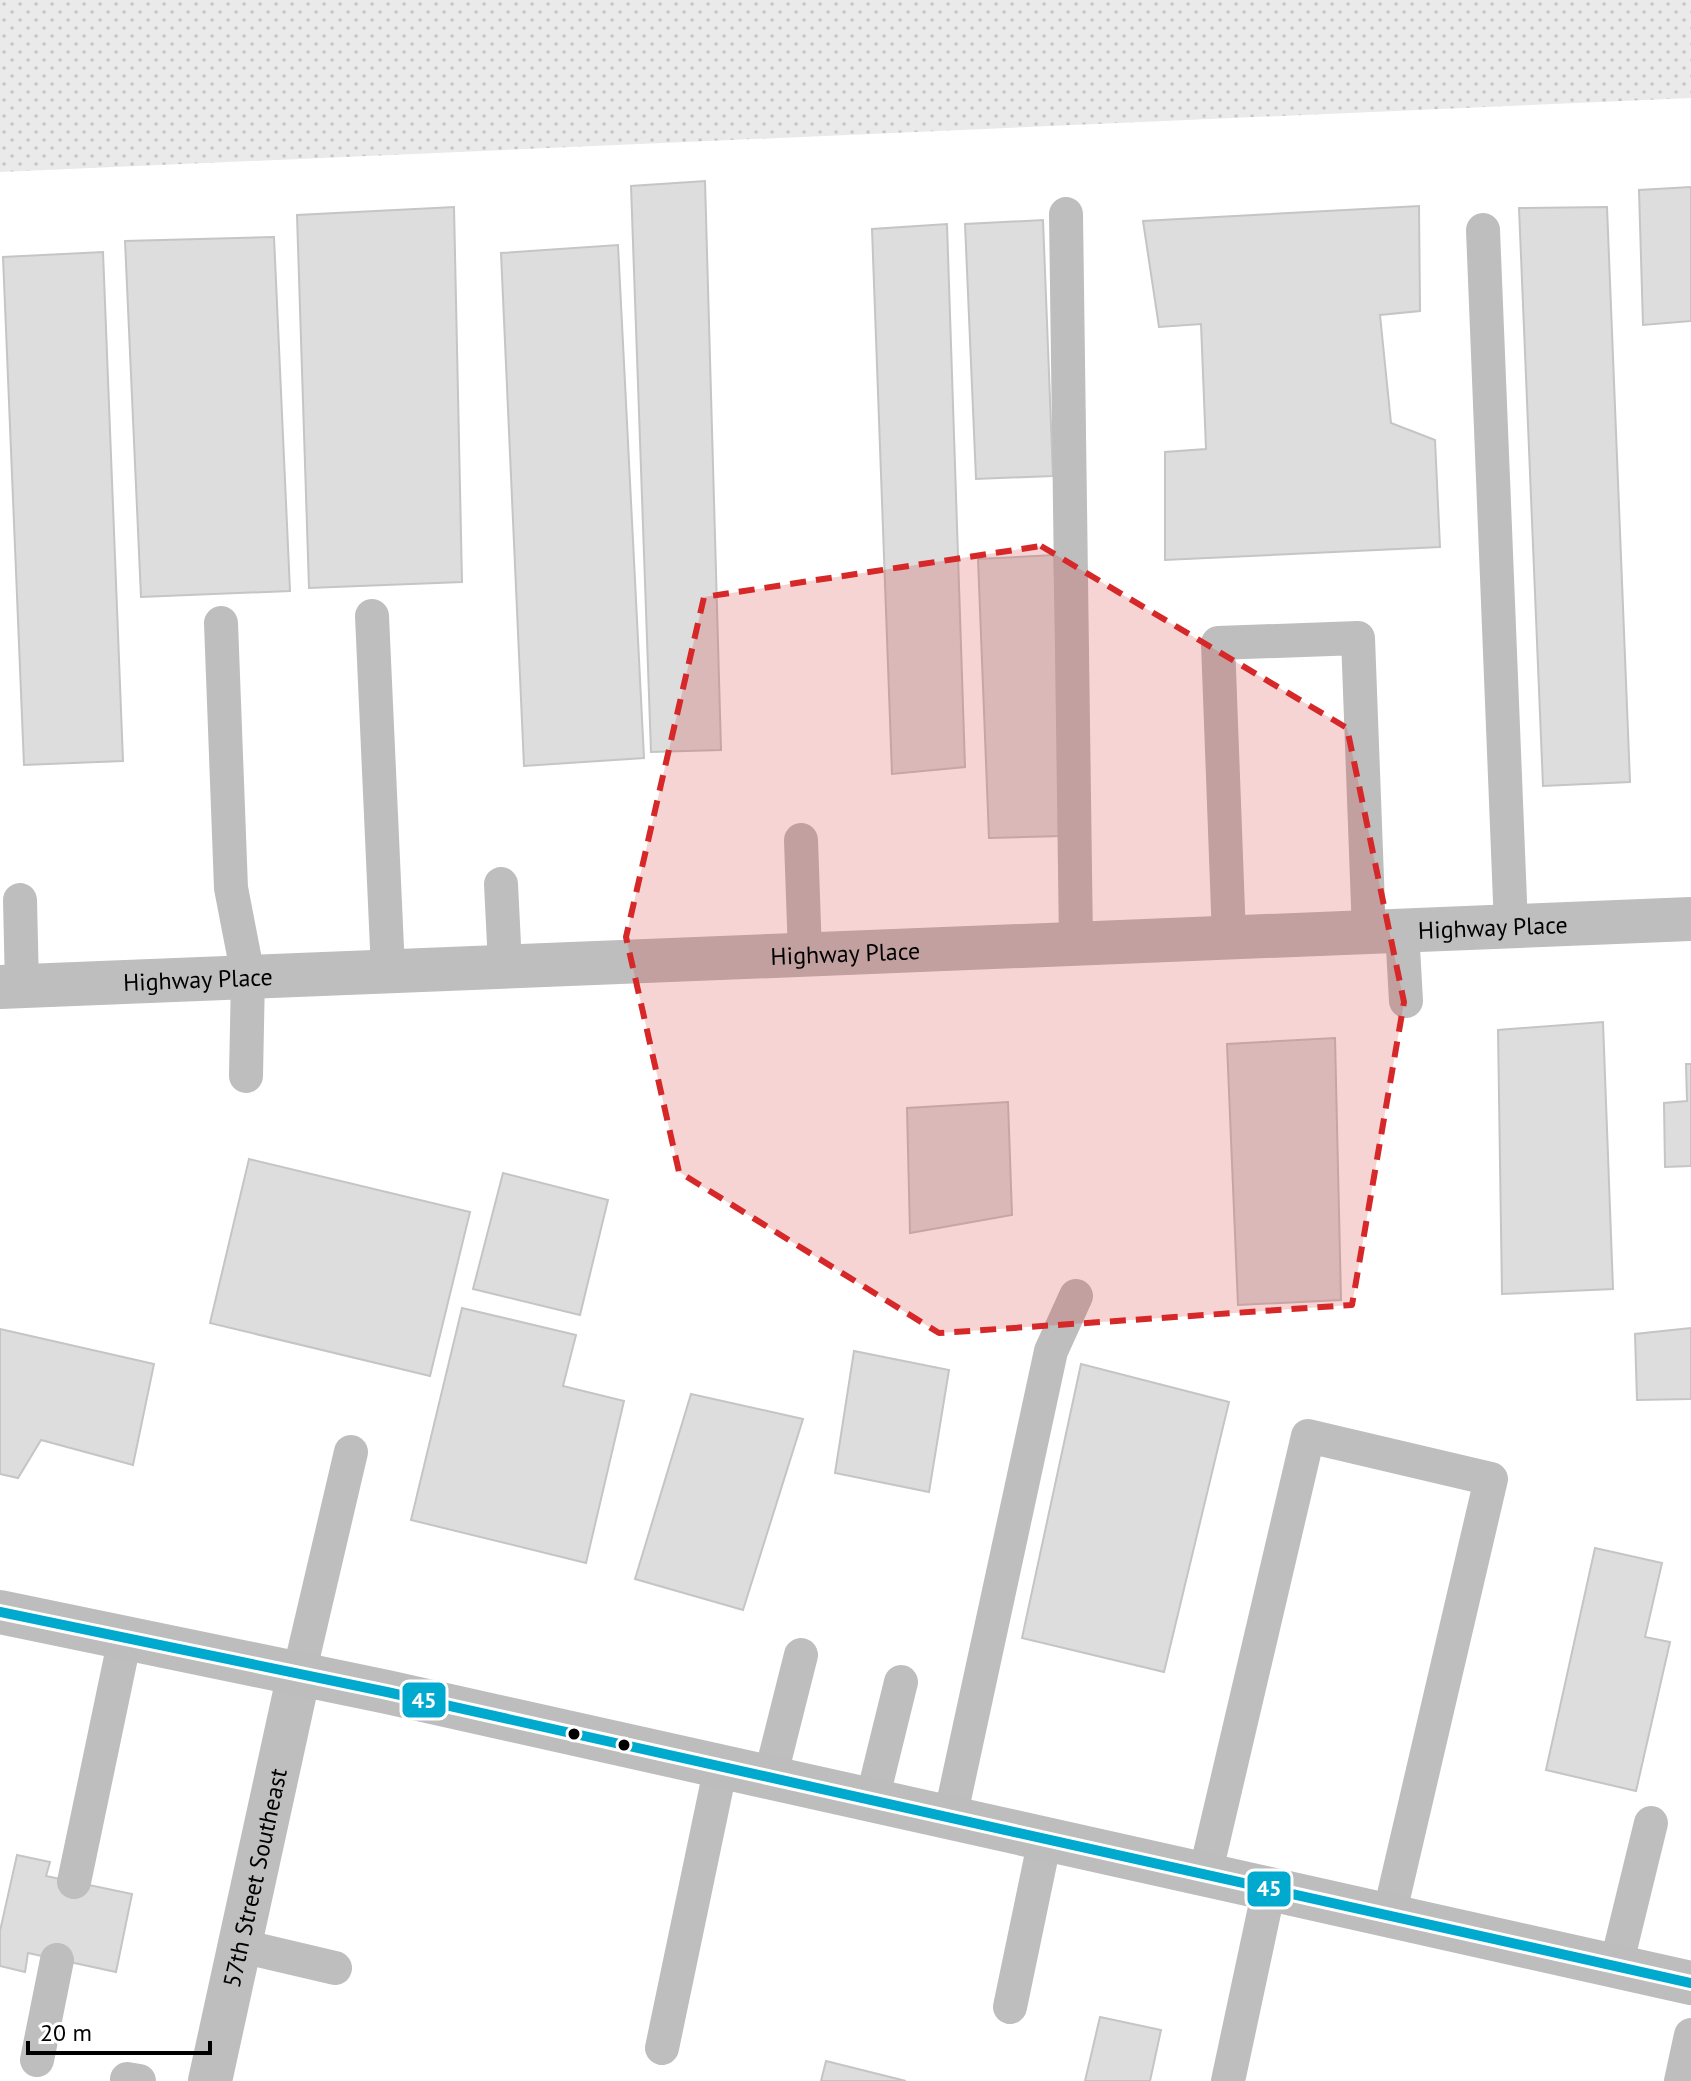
<svg xmlns="http://www.w3.org/2000/svg" width="1691" height="2081" viewBox="0 0 1691 2081" font-family="'PT Sans',sans-serif">
<style>
.grass{fill:url(#grass-dots)}
.building{fill:#ddd;stroke:#c5c5c5;stroke-width:2}
.lines{fill:none;stroke-linecap:round;stroke-linejoin:round}
.service{stroke:#bebebe;stroke-width:34}
.minor{stroke:#bebebe;stroke-width:44}
.primary{stroke:#bdbdbd;stroke-width:44}
.bus-1-casing{stroke:#fff;stroke-width:16}
.bus-1{stroke:#00a9ce;stroke-width:10}
.marked{fill:#d62828;fill-opacity:0.2;stroke:#d62828;stroke-width:6;stroke-dasharray:16 10;stroke-linejoin:round}
.bus-dot{fill:#000;stroke:#fff;stroke-width:3}
.labels{text-anchor:middle;dominant-baseline:central;stroke-width:6;stroke-linejoin:round;paint-order:stroke}
.street-label{font-size:24px;fill:#000;stroke:#fff}
.line-badge{stroke:#fff;stroke-width:3}
.badge-label{font-size:22px;text-anchor:middle;font-weight:bold;fill:#fff}
</style>
<defs>
<pattern id="grass-dots" width="8" height="8" patternUnits="userSpaceOnUse" patternTransform="scale(2)"><rect width="8" height="8" fill="#eaeaea"/><path d="M2 2h.1M6 6h.1" fill="none" stroke="#c7c7c7" stroke-width="1.8" stroke-linecap="round"/></pattern>
</defs>
<rect width="100%" height="100%" fill="#fff"/>
<path class="grass" d="M0,0H1691V98L0,172Z"/>
<g class="building">
<path d="M705,181L721,750L651,752L631,186Z"/>
<path d="M1691,187V321L1643,325L1639,190Z"/>
<path d="M1419,206L1420,311L1380,315L1391,423L1435,440L1440,547L1165,560V452L1206,449L1201,324L1159,327L1143,221Z"/>
<path d="M454,207L462,582L309,588L297,215Z"/>
<path d="M1607,207L1630,782L1543,786L1519,208Z"/>
<path d="M1043,220L1053,476L976,479L965,224Z"/>
<path d="M947,224L965,767L892,774L872,229Z"/>
<path d="M274,237L290,591L141,597L125,241Z"/>
<path d="M618,245L644,758L524,766L501,253Z"/>
<path d="M103,252L123,761L24,765L3,257Z"/>
<path d="M1054,555L1062,836L989,838L978,559Z"/>
<path d="M1603,1022L1613,1289L1502,1294L1498,1030Z"/>
<path d="M1335,1038L1341,1300L1238,1305L1227,1044Z"/>
<path d="M1686,1064H1691V1166L1665,1167L1664,1103L1687,1101Z"/>
<path d="M1008,1102L1012,1215L910,1233L907,1108Z"/>
<path d="M249,1159L470,1212L430,1376L210,1323Z"/>
<path d="M503,1173L608,1200L580,1315L473,1289Z"/>
<path d="M462,1308L576,1335L563,1386L624,1401L586,1563L411,1520Z"/>
<path d="M1691,1328V1399L1637,1400L1635,1334Z"/>
<path d="M0,1329L154,1364L133,1465L41,1440L18,1478L0,1474Z"/>
<path d="M854,1351L949,1370L929,1492L835,1473Z"/>
<path d="M1081,1364L1229,1402L1164,1672L1022,1638Z"/>
<path d="M691,1394L803,1419L743,1610L635,1579Z"/>
<path d="M1595,1548L1662,1563L1645,1637L1670,1642L1636,1791L1546,1770Z"/>
<path d="M17,1855L50,1862L46,1876L132,1894L116,1972L28,1953L25,1972L0,1966V1931Z"/>
<path d="M1100,2017L1161,2030L1150,2081H1085Z"/>
<path d="M826,2061L906,2081H821Z"/>
</g>
<g class="lines">
<g class="service">
<path d="M1066,214L1076,943"/>
<path d="M1483,230L1511,926"/>
<path d="M372,616L388,970"/>
<path d="M221,623L231,888L248,976L246,1076"/>
<path d="M801,840L805,954"/>
<path d="M501,884L505,965"/>
<path d="M20,900L22,986"/>
<path d="M1402,930L1406,1001"/>
<path d="M1229,937L1218,643L1358,638L1369,932"/>
<path d="M299,1674L351,1452"/>
<path d="M770,1778L801,1655"/>
<path d="M872,1800L901,1682"/>
<path d="M950,1818L1051,1351L1076,1296"/>
<path d="M1205,1875L1308,1436L1491,1479L1389,1916"/>
<path d="M74,1882L125,1638"/>
<path d="M241,1946L335,1968"/>
<path d="M1616,1966L1651,1823"/>
<path d="M1010,2007L1045,1839"/>
<path d="M662,2048L721,1766"/>
<path d="M37,2060L57,1960"/>
<path d="M127,2079L139,2081"/>
<path d="M1228,2081L1269,1889"/>
<path d="M1681,2081L1691,2035"/>
</g>
<g class="minor">
<path id="s1" d="M0,987L1691,919"/>
<path id="s2" d="M210,2081L299,1674"/>
</g>
<path class="primary" d="M0,1612L387,1692L1691,1983"/>
<defs>
<path id="bus-1" d="M0,1612L387,1692L1691,1983"/>
</defs>
<use href="#bus-1" class="bus-1-casing"/>
<use href="#bus-1" class="bus-1"/>
</g>
<path class="marked" d="M1041,546L1347,728L1404,1002L1352,1305L939,1333L679,1172L626,937L704,597Z"/>
<g class="bus-dot">
<circle cx="574" cy="1734" r="7"/>
<circle cx="624" cy="1745" r="7"/>
</g>
<g class="labels">
<g class="street-label">
<text stroke="none"><textPath href="#s1" startOffset="1494">Highway Place</textPath></text>
<text stroke="none"><textPath href="#s1" startOffset="846">Highway Place</textPath></text>
<text stroke="none"><textPath href="#s1" startOffset="198">Highway Place</textPath></text>
<text stroke="none"><textPath href="#s2" startOffset="208">57th Street Southeast</textPath></text>
</g>
</g>
<g class="line-badge">
<rect x="401" y="1681" width="46" height="38" rx="8" fill="#00a9ce"/>
<rect x="1246" y="1870" width="46" height="38" rx="8" fill="#00a9ce"/>
</g>
<g class="badge-label">
<text x="424" y="1708">45</text>
<text x="1269" y="1896">45</text>
</g>
<path d="M28 2041v12h182v-12" fill="none" stroke="#000000" stroke-width="4"/>
<text x="40" y="2041" font-size="24" fill="#000000" stroke="#ffffff" stroke-width="6" paint-order="stroke">20 m</text>
</svg>
